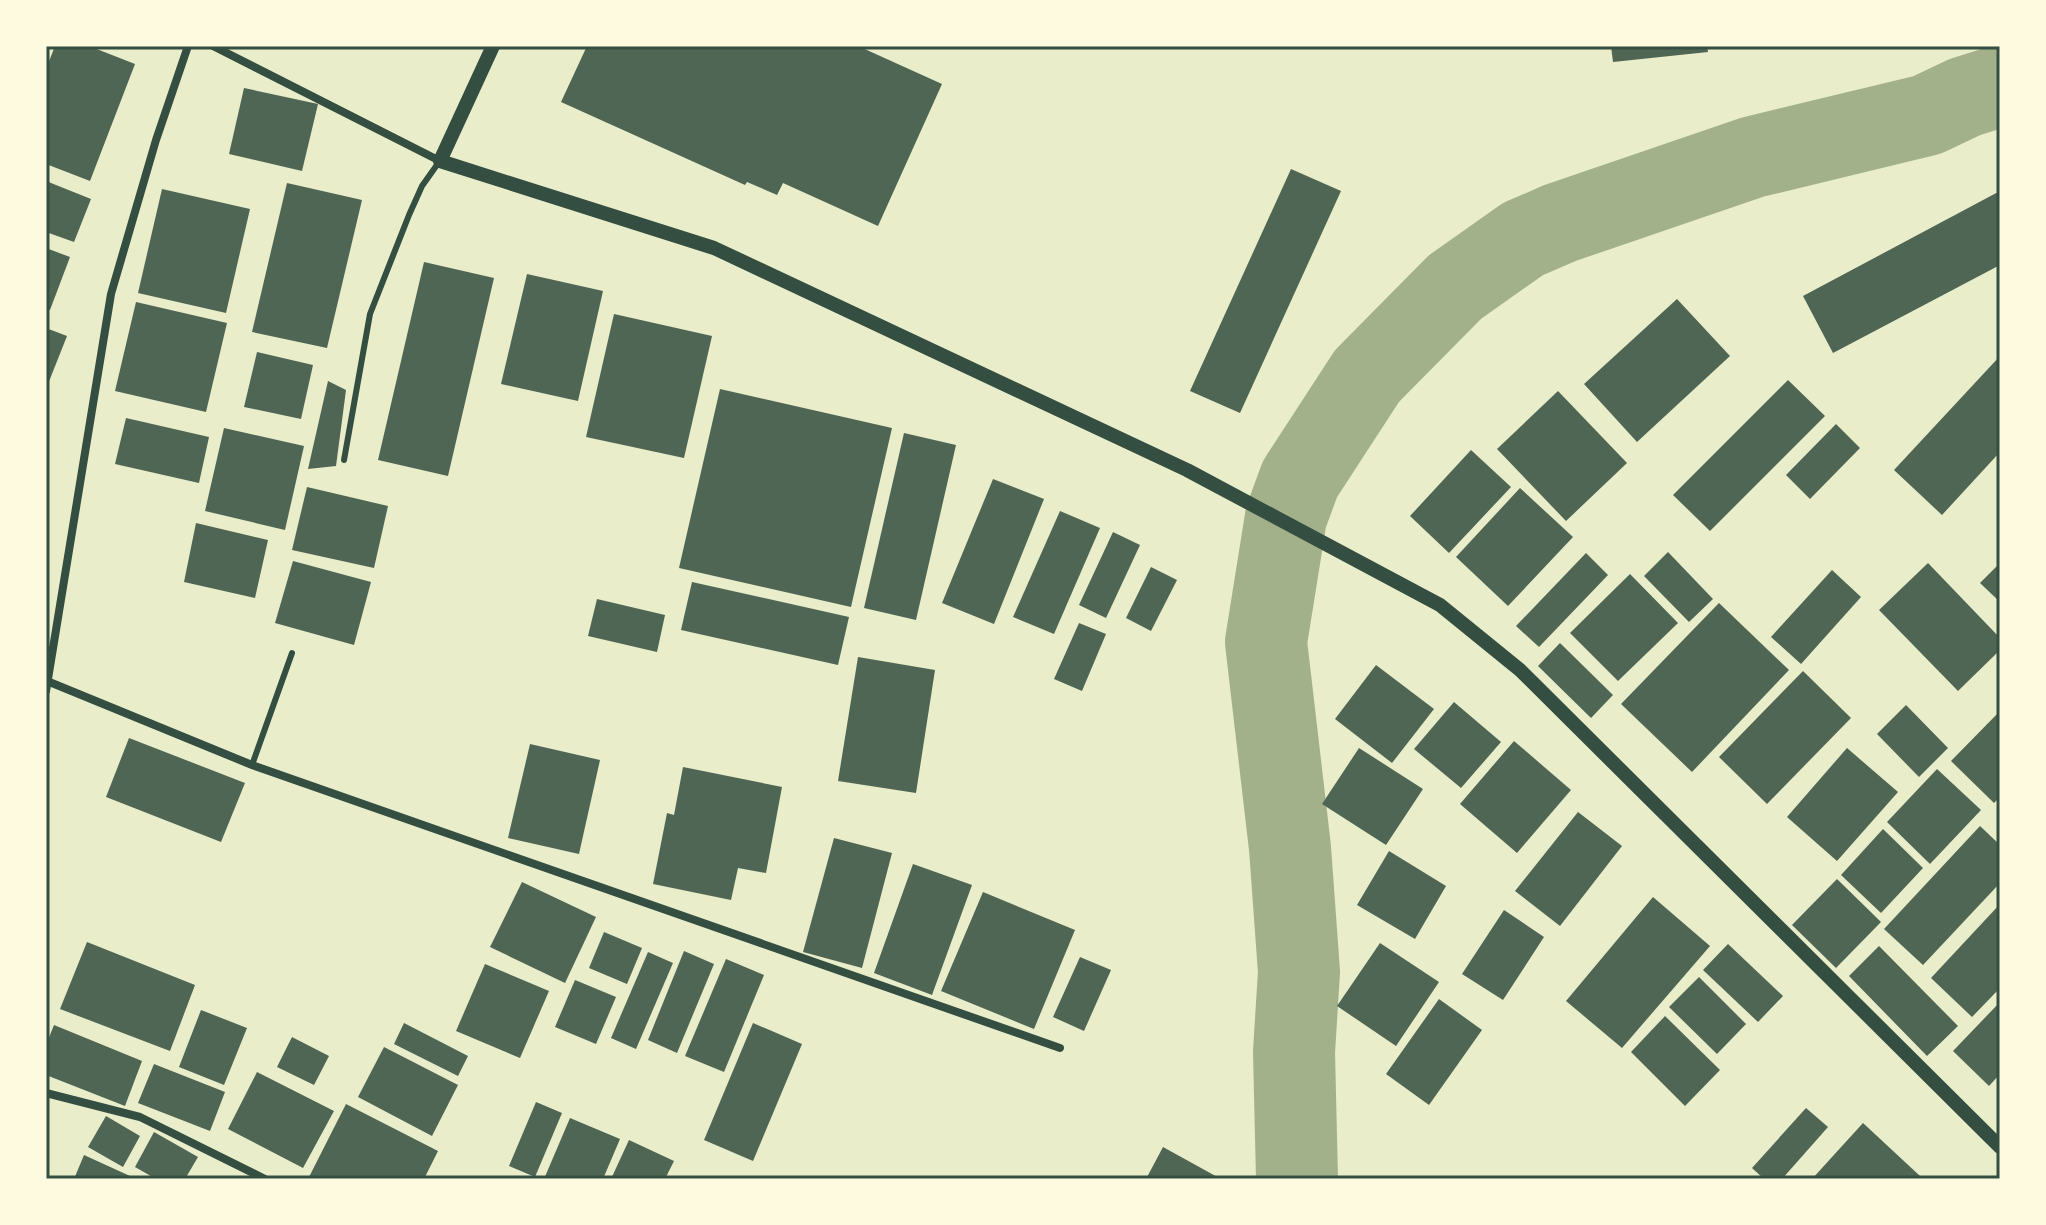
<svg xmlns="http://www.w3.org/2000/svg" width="2046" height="1225" viewBox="0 0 2046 1225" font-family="'Titillium Web',sans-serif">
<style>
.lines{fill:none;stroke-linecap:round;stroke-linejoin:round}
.river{stroke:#a3b18a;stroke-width:82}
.building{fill:#4f6655}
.service{stroke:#344e41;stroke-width:6}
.minor{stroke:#344e41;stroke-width:8}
.tertiary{stroke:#344e41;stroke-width:14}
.neatline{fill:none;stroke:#344e41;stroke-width:3}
</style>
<rect width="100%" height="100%" fill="#e9edc9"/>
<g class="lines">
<path class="river" d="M1297,1179L1294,1052L1299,972L1290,848L1266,642L1286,517L1300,479L1367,376L1455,287L1523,239L1560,223L1753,157L1927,115L1965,97L2000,86"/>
</g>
<g class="building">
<path d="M55,46H89L135,64L90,181L46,164V69Z"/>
<path d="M587,46H858L942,84L878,226L783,183L777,195L747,182L745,185L561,102Z"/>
<path d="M1611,46H1707L1708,52L1613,62Z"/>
<path d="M244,88L318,104L302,171L229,154Z"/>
<path d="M1291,169L1341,191L1240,413L1190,391Z"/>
<path d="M46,181L91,199L74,242L46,232Z"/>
<path d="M287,183L362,200L327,348L252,332Z"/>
<path d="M162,189L250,209L226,313L138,293Z"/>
<path d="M2000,191V265L1833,353L1803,296Z"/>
<path d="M46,248L70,257L50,310L46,309Z"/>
<path d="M424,262L494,278L448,476L378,460Z"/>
<path d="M527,274L603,291L578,401L501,384Z"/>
<path d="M1677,299L1730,356L1637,442L1584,384Z"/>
<path d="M136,302L227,323L206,412L115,391Z"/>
<path d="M614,314L712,336L684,458L586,437Z"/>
<path d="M46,328L67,336L46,389Z"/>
<path d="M257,352L313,365L301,419L244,407Z"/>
<path d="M2000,356V452L1942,515L1894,470Z"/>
<path d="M1788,380L1825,416L1710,531L1673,495Z"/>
<path d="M328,381L346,390L336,466L308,469Z"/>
<path d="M720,389L892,428L851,607L679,568Z"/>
<path d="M1558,391L1627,463L1566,521L1497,449Z"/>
<path d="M126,418L209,437L199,483L115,464Z"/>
<path d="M1836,424L1860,448L1810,499L1786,475Z"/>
<path d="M224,428L304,446L285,530L205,511Z"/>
<path d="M904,433L956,445L916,620L864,608Z"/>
<path d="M1471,450L1511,487L1449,553L1410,516Z"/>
<path d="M993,479L1044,499L994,624L942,603Z"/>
<path d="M307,487L388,506L374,568L292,550Z"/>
<path d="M1520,488L1573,537L1508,606L1456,557Z"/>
<path d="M1060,511L1100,528L1054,634L1013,617Z"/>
<path d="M196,523L268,540L255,598L184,582Z"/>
<path d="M1113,532L1140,545L1106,618L1079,605Z"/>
<path d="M1668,552L1713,599L1689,622L1644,576Z"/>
<path d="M1586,553L1608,575L1539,647L1516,626Z"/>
<path d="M293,561L371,582L354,645L275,623Z"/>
<path d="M1928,563L2000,638V650L1958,691L1879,610Z"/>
<path d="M2000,563V602L1980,583Z"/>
<path d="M1151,567L1177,580L1151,631L1126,618Z"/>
<path d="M1832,570L1861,597L1801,664L1771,637Z"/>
<path d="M1630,574L1678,623L1618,681L1570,633Z"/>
<path d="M692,582L849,617L838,665L681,630Z"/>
<path d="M597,599L665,615L657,652L588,636Z"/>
<path d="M1719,603L1789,670L1692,772L1621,704Z"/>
<path d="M1079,623L1106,634L1082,691L1054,679Z"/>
<path d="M1560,643L1613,695L1591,718L1538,666Z"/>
<path d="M858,657L935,670L916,793L838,781Z"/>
<path d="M1376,665L1434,709L1392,763L1335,719Z"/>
<path d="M1803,671L1851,718L1767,804L1719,757Z"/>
<path d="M1454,702L1501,742L1461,788L1414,749Z"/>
<path d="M1906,705L1948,748L1919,777L1877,734Z"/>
<path d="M2000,711V797L1994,803L1951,761Z"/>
<path d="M129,738L245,783L221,842L106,797Z"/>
<path d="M1514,741L1571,790L1517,853L1460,804Z"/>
<path d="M530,744L600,760L579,854L508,838Z"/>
<path d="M1359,748L1423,789L1386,845L1322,804Z"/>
<path d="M1847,748L1898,792L1837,861L1787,817Z"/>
<path d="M683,767L782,787L766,873L738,868L731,900L653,884L667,813L674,815Z"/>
<path d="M1937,769L1981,810L1930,864L1887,822Z"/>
<path d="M1578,812L1622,846L1560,926L1515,891Z"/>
<path d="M1980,826L2000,845V883L1923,965L1884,929Z"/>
<path d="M1883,829L1923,868L1881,913L1841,875Z"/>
<path d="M834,838L892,853L862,968L803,952Z"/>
<path d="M1389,851L1446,886L1415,939L1357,905Z"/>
<path d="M913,864L972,885L932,995L874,973Z"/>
<path d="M1837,879L1881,922L1836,968L1792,925Z"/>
<path d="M522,882L596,917L565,983L490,947Z"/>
<path d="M983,892L1075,930L1034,1029L941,991Z"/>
<path d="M1653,897L1710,946L1622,1048L1566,1001Z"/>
<path d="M2000,904V988L1972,1017L1931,978Z"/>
<path d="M1504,910L1544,937L1503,1000L1462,974Z"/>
<path d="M604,932L642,948L627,984L589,968Z"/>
<path d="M87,942L195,985L170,1051L60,1009Z"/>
<path d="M1380,943L1439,982L1396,1046L1337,1006Z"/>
<path d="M1728,944L1783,996L1758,1022L1703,970Z"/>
<path d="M1879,946L1958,1026L1927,1056L1849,976Z"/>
<path d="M684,951L714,964L677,1053L648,1040Z"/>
<path d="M648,952L673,963L636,1049L611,1038Z"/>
<path d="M1080,957L1111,970L1084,1031L1053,1017Z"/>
<path d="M726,959L764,975L724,1072L685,1056Z"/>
<path d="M485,964L549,991L520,1058L456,1031Z"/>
<path d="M1699,977L1746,1024L1717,1054L1669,1007Z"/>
<path d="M575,980L616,997L596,1044L555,1027Z"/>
<path d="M1439,999L1482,1030L1429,1105L1386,1074Z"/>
<path d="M2000,1002V1074L1989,1086L1953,1051Z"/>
<path d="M201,1010L247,1028L224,1085L179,1067Z"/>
<path d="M1665,1016L1720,1070L1685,1106L1631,1052Z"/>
<path d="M404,1023L468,1056L458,1076L394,1044Z"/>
<path d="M753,1023L802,1044L753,1161L704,1140Z"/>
<path d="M54,1025L142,1061L125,1106L46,1075V1045Z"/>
<path d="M292,1037L329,1056L314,1085L277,1067Z"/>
<path d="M384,1047L458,1085L432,1136L358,1097Z"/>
<path d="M154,1064L225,1092L210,1131L138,1103Z"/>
<path d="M257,1072L334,1111L303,1168L228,1129Z"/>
<path d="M536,1102L562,1113L535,1177L509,1166Z"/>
<path d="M346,1104L438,1151L424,1179H308Z"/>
<path d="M1806,1108L1828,1127L1782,1179H1764L1752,1168Z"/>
<path d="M106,1116L140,1136L123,1167L88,1147Z"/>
<path d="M570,1118L620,1139L603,1179H544Z"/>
<path d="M1863,1123L1920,1176L1917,1179H1812Z"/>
<path d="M154,1132L198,1157L185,1179H156L135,1167Z"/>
<path d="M629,1140L674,1161L665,1179H611Z"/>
<path d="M1163,1147L1221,1179H1146Z"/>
<path d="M84,1155L130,1176L129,1179H74Z"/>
</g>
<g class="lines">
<g class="service">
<path d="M344,460L370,314L409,215L422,186L439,162"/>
<path d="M252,765L292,653"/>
</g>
<g class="minor">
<path d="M213,46L440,161"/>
<path d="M47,681L252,765L1060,1048"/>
<path d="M46,691L111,294L156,140L188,46"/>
<path d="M46,1093L140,1117L265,1179"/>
</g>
<path class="tertiary" d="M493,46L440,161L714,248L1187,470L1440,605L1520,670L2000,1147"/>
</g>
<rect width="2046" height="1225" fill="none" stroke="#fefae0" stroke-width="96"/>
<rect x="48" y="48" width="1950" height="1129" class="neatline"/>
</svg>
